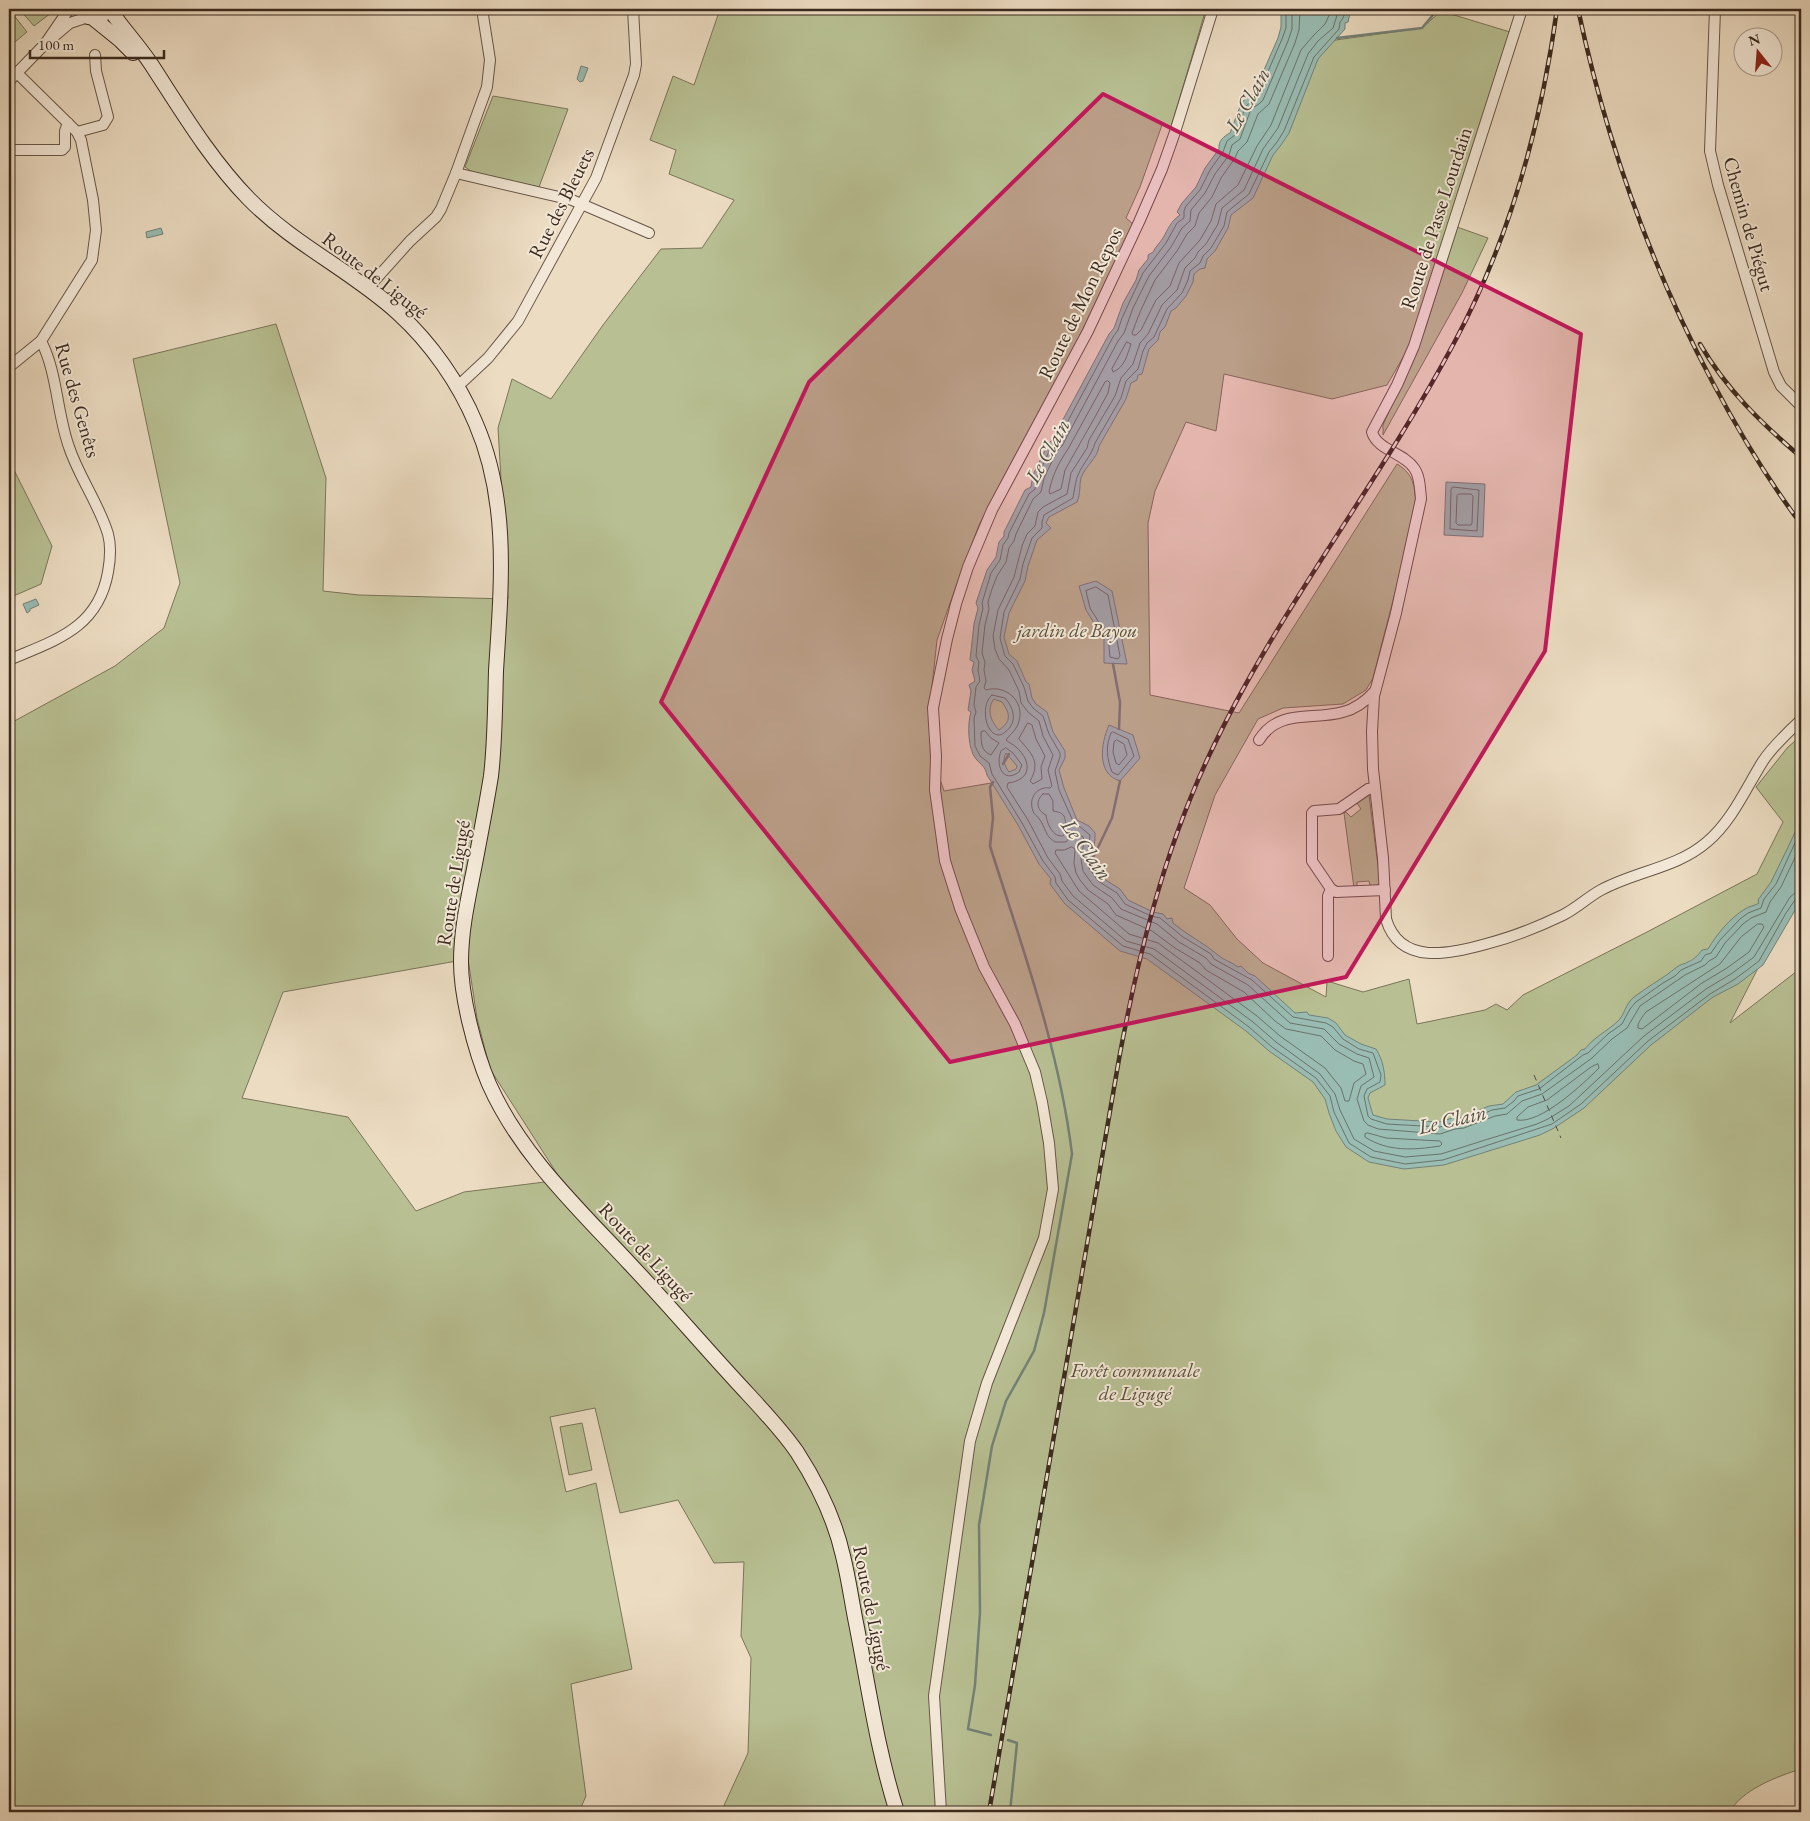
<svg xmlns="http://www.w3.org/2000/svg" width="1810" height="1821" viewBox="0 0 1810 1821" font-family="'EB Garamond',serif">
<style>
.green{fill:#b8c093;stroke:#7a7559;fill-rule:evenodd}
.water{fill:#99bcb3;stroke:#738278;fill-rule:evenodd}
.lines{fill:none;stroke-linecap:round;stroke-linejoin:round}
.shore{stroke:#6a7369;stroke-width:1}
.stream{stroke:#738278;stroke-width:2.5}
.ferry{stroke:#524e44;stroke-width:1;stroke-dasharray:6 5;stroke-linecap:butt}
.street-casing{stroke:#675648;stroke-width:12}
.secondary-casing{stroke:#3b2a1f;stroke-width:16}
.street{stroke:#f3e8d7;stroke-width:10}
.secondary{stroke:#f3e8d7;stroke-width:14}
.rail-casing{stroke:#3b2a1f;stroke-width:4.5}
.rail{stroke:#f3e8d7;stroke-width:2.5;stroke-dasharray:8;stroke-linecap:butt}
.marked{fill:#c2185b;fill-opacity:0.2;stroke:#c2185b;stroke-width:4;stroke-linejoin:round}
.labels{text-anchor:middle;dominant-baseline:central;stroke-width:4;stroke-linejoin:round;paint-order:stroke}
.street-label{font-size:20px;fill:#3b2a1f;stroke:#f3e8d7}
.park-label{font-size:20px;font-style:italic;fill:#5a503c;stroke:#f3e8d7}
.water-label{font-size:21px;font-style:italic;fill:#524e44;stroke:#f3e8d7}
</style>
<rect width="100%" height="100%" fill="#ecdcc2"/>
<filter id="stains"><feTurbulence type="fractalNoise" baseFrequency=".004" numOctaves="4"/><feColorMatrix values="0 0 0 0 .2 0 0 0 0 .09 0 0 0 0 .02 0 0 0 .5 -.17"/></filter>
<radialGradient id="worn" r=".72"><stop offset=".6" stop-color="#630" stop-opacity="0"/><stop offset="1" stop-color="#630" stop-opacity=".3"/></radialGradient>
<g class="green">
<path d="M9,9L27,32L10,46L9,44Z"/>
<path d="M19,9H48L51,13L34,26Z"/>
<path d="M720,9H1206L1171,127L1162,125L1140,187L1126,218L1133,224L1079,337L979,525L960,575L937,640L929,714L932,755L944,791L1003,781L983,709L1009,581L1307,44L1422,28L1441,11L1510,32L1409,347L1387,385L1332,399L1224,374L1216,431L1186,422L1155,491L1148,523L1150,695L1239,713L1397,464C1416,475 1415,491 1416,511L1373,678L1366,690L1343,704L1283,708L1258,719L1215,795L1184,888L1210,905L1237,939L1263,963L1326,997L1327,981L1363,992L1409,979L1417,1024L1485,1010L1496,1004L1507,1010L1523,995L1647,932L1757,874L1783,822L1756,787L1788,747L1801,736V884L1730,1023L1801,968V1769C1778,1776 1741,1790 1730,1812H721L748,1753L751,1658L741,1636L744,1562L714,1563L678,1500L620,1513L595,1408L550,1417L566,1492L596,1483L632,1669L571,1684L586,1796L579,1812H9V724L115,666L164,628L180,583L133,359L276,324L326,478L323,591L359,595L508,599L498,428L512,379L551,399L603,325L661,249L702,248L734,200L669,174L676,150L650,140L673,76L694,85ZM468,959L477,1018L490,1069L561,1180L464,1192L416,1211L348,1117L242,1098L283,992Z"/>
<path d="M493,96L568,109L539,187L475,174L465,167Z"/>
<path d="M1457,227L1488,238L1462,293L1383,435V425L1425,330Z"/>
<path d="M9,460L52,546L41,584L9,598Z"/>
<path d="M1369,795L1380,882L1376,886H1370L1369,881L1357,882V887L1354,888L1344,813L1346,812L1351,817L1361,809L1357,803Z"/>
<path d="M582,1423L592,1470L569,1475L560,1427Z"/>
</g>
<g class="water">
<path d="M1278,9H1351L1348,22L1345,23V29L1318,59L1289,133L1281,145L1273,155L1253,198L1231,215L1228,228L1215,251L1207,259L1205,268L1200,269L1194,274L1193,282L1186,296L1176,308L1171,311L1165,327L1160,332L1158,340L1149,349L1142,374L1138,375L1137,380L1131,383L1126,399L1099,446C1098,458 1085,466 1081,478C1079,486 1081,493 1077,502L1049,517L1046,523L1051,528L1037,540L1028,566L1025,581L1009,613L1004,637L1009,654L1017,661L1026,682L1029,684L1032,698L1036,704L1047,712L1053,732L1065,751V758L1059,770L1064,788L1077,820L1089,826L1095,833C1096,847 1087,863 1100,873L1101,877L1120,889L1128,900L1153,912L1163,914L1167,919L1172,918L1173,923C1187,935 1204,943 1218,955C1223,960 1232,962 1238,967L1241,966L1248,973L1255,976L1295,1013L1307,1012L1309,1015L1328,1018L1336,1023L1345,1035L1361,1044L1376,1049C1383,1060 1385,1072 1385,1085L1370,1093L1368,1098L1373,1115L1387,1119L1439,1122L1456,1117L1460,1118L1489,1106L1503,1104L1516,1092L1536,1085L1577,1055L1581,1050L1585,1049C1593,1038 1607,1031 1617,1022C1625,1015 1625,1004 1634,997C1648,986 1664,978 1677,967C1680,964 1685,964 1688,962C1695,959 1698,955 1702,950L1708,949C1717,934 1730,918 1745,909C1749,906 1755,906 1759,903L1758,900L1771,882L1790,843L1797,828L1798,813L1801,808V900L1763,965L1738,984L1713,997L1651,1045L1584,1108L1554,1128L1540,1135L1444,1165L1404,1169L1369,1162L1346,1147L1336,1131L1329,1113L1325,1099L1313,1082L1269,1051L1246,1031L1147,959L1120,951L1065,904L1050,884L1051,879L1039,864L1018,825L987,775C985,766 982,766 976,759C968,750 967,724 971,712L968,710L971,691L969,685L975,681L972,670L974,662L970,660L974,624L978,608L976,603L987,570L996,557L999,542L1004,536V532L1025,490L1031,487L1033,475L1048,444L1052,440L1109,334L1114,328L1123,303L1136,280L1139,270L1148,259V255L1153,252C1156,246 1159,244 1163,238C1168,229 1171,221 1180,215L1177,212L1182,203L1196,187L1205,168L1219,149C1218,141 1224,136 1230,133L1241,104L1245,99L1253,95L1278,38L1281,27V11ZM994,699L1002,702C1011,715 1011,721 999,730C991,722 986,709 994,699ZM1006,753L1017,766L1016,769L1009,772C1005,767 1002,759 1006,753Z"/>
<path d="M581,66L588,68L583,81L580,82L577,79Z"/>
<path d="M161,228L163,234L147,238L146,232Z"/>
<path d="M1446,482L1485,484L1483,537L1444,535Z"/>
<path d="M1096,581L1112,591L1127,664L1104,663V639L1086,610L1079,586Z"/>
<path d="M36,599L39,605L30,609V611L27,613L23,604Z"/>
<path d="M1109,725L1133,735L1140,758L1120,781C1096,774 1101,743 1109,725Z"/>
</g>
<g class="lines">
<g class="shore">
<path d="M1286,9V28L1282,39L1257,97L1246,106L1235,135L1227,141L1223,152L1210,170L1200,190L1186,206L1184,211V218L1177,223L1166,243L1143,273L1122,318L1118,330L1113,337L1056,443L1051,447L1038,476L1035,489L1029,494L1009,533L1008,538L1003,545L1000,560L991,573L982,603L983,608L979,625L976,656L979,662L978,670L980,681L976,687L974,705L976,712L974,718L975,746L980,756L989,763L992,774L1022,823L1043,861L1055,877L1056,883L1068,900L1123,946L1150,954L1249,1027L1272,1047L1316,1078L1330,1096L1334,1112L1349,1143L1371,1157L1405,1164L1443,1160L1552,1124L1581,1104L1648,1041L1710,994L1735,979L1759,961L1786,913L1795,900L1801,898"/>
<path d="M1292,9V29L1288,41L1263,100L1259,104L1251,109L1240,139L1232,145L1229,155L1215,174L1205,193L1191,210L1190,221L1182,228L1171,247L1149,276L1133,308L1124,333L1118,341L1062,446L1057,451L1044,478L1041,492L1033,499L1016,534L1014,541L1009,548L1006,562L997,576L992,589L988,602L989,609L985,625L982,653L985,662L984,670L986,681L984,688L986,690C1005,684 1025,701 1019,721C1017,730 1010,734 1006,740C1009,743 1013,744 1016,747C1032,761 1032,780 1008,783L1007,787L1028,820L1048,858L1060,874L1062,881L1073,896L1126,941L1154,949L1253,1022L1276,1042L1320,1074L1335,1094L1340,1110L1354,1139L1374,1151L1405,1157L1441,1154L1482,1141L1537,1124L1548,1119L1569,1106L1644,1036L1706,989L1731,974L1754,957L1790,897L1795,893L1801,892"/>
<path d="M1300,9L1299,30L1295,43L1269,104L1258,114L1247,142L1238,151L1235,158L1221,178L1212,197L1199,213L1195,226L1187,234L1177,251L1155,280L1140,312L1132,333L1133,335H1136L1141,330L1156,300L1170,286L1179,263L1200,240L1211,221L1216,204L1238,185L1257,146L1271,125L1301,50L1313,36L1325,24L1332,9"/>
<path d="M1339,9L1333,28L1318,41L1308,54L1278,128L1263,149L1244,190L1222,208L1218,224L1206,244L1198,252L1195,258L1185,268L1177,290L1162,305L1148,334L1140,343L1133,364L1121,378L1115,396L1089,440L1087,448L1071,473L1067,494L1043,507L1038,512L1035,526L1027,534L1022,546L1014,577L998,610L993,636L995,649L999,659L1009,670L1019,691L1021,703L1028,712L1039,721L1043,736L1053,755L1048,770L1052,786L1050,788C1037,786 1028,798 1033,811C1034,815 1038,816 1040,820C1046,828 1044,835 1055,842H1066L1074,831L1083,837L1084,841L1081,859L1083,871L1093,885L1112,898L1121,909L1157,924L1179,942L1206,958L1211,964L1248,985L1290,1023L1324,1029L1339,1044L1357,1054L1369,1058L1374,1077L1361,1086L1357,1099L1364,1121L1368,1125L1378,1129L1440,1134L1455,1129L1464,1128L1495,1116L1507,1114L1522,1101L1542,1094L1592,1058L1612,1039L1627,1028L1640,1006L1685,975L1705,965L1709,961L1716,957L1725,943L1743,924L1751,918L1766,912L1770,902L1781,887L1801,845"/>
<path d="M1346,9L1343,18L1340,22L1339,29L1314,57L1284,131L1277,142L1269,152L1249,194L1227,212L1224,226L1211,248L1203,256L1200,263L1190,271L1188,280L1182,293L1167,309L1154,337L1147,343L1143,351L1138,369L1126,381L1121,398L1095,443C1092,455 1083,463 1078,475C1076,479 1074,492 1073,498L1044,515L1042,522V528L1032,538L1023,564L1020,579L1004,612L1000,638L1005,656L1013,664L1024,687L1028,701L1033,708L1043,716L1049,734L1060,753V757L1055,771L1059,790L1073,821L1090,835L1087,861L1089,868L1098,881L1117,893L1125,904L1151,916L1160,918L1183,937L1211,954L1214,959L1252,980L1293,1017L1326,1023L1333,1027L1343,1039L1359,1049L1373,1053L1381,1075L1380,1082L1367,1089L1364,1096L1368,1116L1371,1119L1387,1124L1440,1127L1455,1122L1462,1123L1492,1110L1505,1108L1514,1101L1518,1096L1539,1089L1583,1055L1588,1053L1608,1034L1622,1024L1630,1009L1636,1002L1663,983L1675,976L1681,970L1701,961L1705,955L1711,953L1720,940L1740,919L1748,913L1761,908L1764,899L1776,884L1801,830"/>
<path d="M1127,342L1131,344C1127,355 1125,367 1113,372L1112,369Z"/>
<path d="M1108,381L1110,383L1108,393L1095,417L1065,470L1061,489L1050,494L1049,492C1052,476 1059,462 1068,449L1105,382Z"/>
<path d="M1453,487L1479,490L1477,531L1450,529L1451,490Z"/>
<path d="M1459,494H1471L1473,496L1472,523L1471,525H1458L1456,523L1457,496Z"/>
<path d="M1096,587L1108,595L1120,656L1118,659L1110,657L1108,637L1090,608L1086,591Z"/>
<path d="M992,695L1005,698C1014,708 1018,723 1005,732C1003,734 1001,735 998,735C984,733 981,703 992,695Z"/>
<path d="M1028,723L1032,725L1036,739L1045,756L1041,767L1042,779L1033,784L1030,781C1041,762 1032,754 1019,739Z"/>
<path d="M985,731L991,738L999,743L991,755C981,751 981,743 981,732Z"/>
<path d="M1113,732L1128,739L1134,756L1118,775L1112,772C1107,759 1105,747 1111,733Z"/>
<path d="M1117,740L1124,744L1127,755L1119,765L1116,763L1113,752L1114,742Z"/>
<path d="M1006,748L1013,753L1022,765L1019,772C1003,784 995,765 1001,751Z"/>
<path d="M1043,794H1049L1053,801V811C1068,813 1064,819 1067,831L1063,836C1053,837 1047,824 1046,815C1037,811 1035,801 1043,794Z"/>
<path d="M1072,847L1075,849L1074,863L1076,873L1080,880L1088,890L1108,904L1116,915L1152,931L1175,948L1200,963L1206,970L1244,992L1275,1021L1286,1029L1321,1036L1335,1050L1354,1061L1363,1064L1366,1074L1354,1083L1349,1101H1345L1341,1088L1325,1068L1280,1036L1257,1016L1158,943L1129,934L1079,891L1055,853L1056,850H1064Z"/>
<path d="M1758,924H1762L1764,927L1749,952L1727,968L1702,983L1642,1029L1638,1028C1637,1023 1643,1016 1646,1012L1720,964L1741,937Z"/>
<path d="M1598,1064L1599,1068C1583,1084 1541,1124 1517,1120V1117L1528,1107L1547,1100L1591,1067Z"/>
<path d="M1368,1133L1386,1138L1440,1141L1442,1144L1440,1146C1414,1150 1388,1152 1365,1137V1134Z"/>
</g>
<g class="stream">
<path d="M1337,38L1422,28L1438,9"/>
<path d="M1113,664L1120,702L1119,729"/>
<path d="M1003,764L1009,754"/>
<path d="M1092,860L1112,818L1120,781"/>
<path d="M991,1735L968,1729L975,1685L980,1612L979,1525L992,1446L1006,1401L1034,1351L1044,1313L1072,1154C1059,1048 1022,947 990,846L993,818L990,787L993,782"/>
<path d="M1008,1740L1017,1743L1010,1812"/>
</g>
<path class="ferry" d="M1534,1075L1561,1138"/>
<defs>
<g id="street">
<path d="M69,9L45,44L70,23L88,17"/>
<path d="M1522,9L1414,346L1397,385L1372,432C1377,450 1404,453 1414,468C1420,476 1420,489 1421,499L1396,613L1374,696L1372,731L1373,769L1383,858L1386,919C1400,966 1450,954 1486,944C1513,937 1538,927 1563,915C1577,908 1588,897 1601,890C1636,871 1677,868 1707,842C1732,821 1746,788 1763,761C1773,746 1788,732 1801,720"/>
<path d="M1715,9L1710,151L1718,185L1774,372L1781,386L1801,406"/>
<path d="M9,81L45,44"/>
<path d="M77,132L103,125L108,117L96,71L95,55"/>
<path d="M9,150H62L65,147V131L68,123"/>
<path d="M456,173L572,200L649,233"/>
<path d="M367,289L410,241L436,217L441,209L456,173L487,87L490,60L482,9"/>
<path d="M9,367L41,341"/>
<path d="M458,386L488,358L518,321L596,178L634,75L636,64L633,9"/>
<path d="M9,660C55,640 98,629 108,572C110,561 111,545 108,534C99,504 79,477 69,447C57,414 57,371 41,341L92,260L96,230L93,200L81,140L77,132L17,73"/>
<path d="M1259,740C1279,708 1312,721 1343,712C1355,709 1367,700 1375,691"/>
<path d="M1375,788L1368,789L1339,809L1314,811L1312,813V861L1331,889L1336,892L1385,890"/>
<path d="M1328,956V896L1331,889"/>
<path d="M941,1812L934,1696L970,1441L987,1383L1044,1238L1053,1189L1049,1143L1042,1102L1035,1072L1015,1024L984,967L960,908L945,861L935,790L936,756L933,708L947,639L956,604L968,567L992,510L1088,331L1139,222L1162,169L1175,132L1213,9"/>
</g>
<g id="secondary">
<path d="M81,9L88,17L101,18"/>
<path d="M111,9L113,14C125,31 139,46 151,64C181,110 210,159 249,199C293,244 352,271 398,313C431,343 459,383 476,424C510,503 501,588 496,671C495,706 495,742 491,776C486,807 480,838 474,869C468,899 461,930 461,962C461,997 475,1051 489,1084C520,1154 578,1208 630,1264C666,1302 700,1342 735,1380C756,1403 779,1426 797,1452C817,1483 835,1520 843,1556C849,1580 852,1604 857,1628C869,1690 878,1753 897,1812"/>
<path d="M94,19L120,40L133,53"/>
</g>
</defs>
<use href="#street" class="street-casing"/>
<use href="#secondary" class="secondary-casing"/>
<use href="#street" class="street"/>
<use href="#secondary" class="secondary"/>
<defs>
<g id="rail">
<path d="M1578,9C1606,140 1650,265 1713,383C1739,432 1768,480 1801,524"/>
<path d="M1700,344C1726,389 1762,424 1801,457"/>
<path d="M989,1812L1119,1059C1138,956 1163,855 1207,760C1275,613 1378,486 1454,343C1510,239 1541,126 1557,9"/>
</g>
</defs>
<use href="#rail" class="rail-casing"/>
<use href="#rail" class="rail"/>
</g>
<path class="marked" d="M1103,94L1581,334L1545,651L1346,977L950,1062L661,702L809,382Z"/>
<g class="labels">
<g class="street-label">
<text transform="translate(561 203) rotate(-63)">Rue des Bleuets</text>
<text transform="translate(1436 218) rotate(-72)">Route de Passe Lourdain</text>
<text transform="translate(1749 224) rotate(74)">Chemin de Piégut</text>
<text transform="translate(375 275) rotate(38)">Route de Ligugé</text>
<text transform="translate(1080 303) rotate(-64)">Route de Mon Repos</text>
<text transform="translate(78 400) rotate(74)">Rue des Genêts</text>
<text transform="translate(453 883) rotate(-81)">Route de Ligugé</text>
<text transform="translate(646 1252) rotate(47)">Route de Ligugé</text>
<text transform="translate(872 1608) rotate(79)">Route de Ligugé</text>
</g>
<g class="park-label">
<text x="1077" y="630">jardin de Bayou</text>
<text x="1135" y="1370">Forêt communale<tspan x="1135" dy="23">de Ligugé</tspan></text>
</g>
<g class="water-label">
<text transform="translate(1247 100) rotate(-61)">Le Clain</text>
<text transform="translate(1047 451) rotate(-61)">Le Clain</text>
<text transform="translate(1087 849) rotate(54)">Le Clain</text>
<text transform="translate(1452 1119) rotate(-13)">Le Clain</text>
</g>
</g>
<rect width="1810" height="1821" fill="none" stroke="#ecdcc2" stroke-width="30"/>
<rect x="10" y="10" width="1790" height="1801" fill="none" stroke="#3b2a1f" stroke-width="2.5"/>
<rect x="15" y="15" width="1780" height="1791" fill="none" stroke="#3b2a1f"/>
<g transform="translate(1758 52) rotate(343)"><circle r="24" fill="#f3e8d7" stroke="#a99c8d"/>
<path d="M0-4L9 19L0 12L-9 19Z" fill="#8f2418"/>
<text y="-8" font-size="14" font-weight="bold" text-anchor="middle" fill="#3b2a1f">N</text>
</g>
<path d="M30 50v8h134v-8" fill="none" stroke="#3b2a1f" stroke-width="2.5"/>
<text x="38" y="50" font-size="15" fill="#3b2a1f" stroke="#f3e8d7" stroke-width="4" paint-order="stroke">100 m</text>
<rect width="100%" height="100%" filter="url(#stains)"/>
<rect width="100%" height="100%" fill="url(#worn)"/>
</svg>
